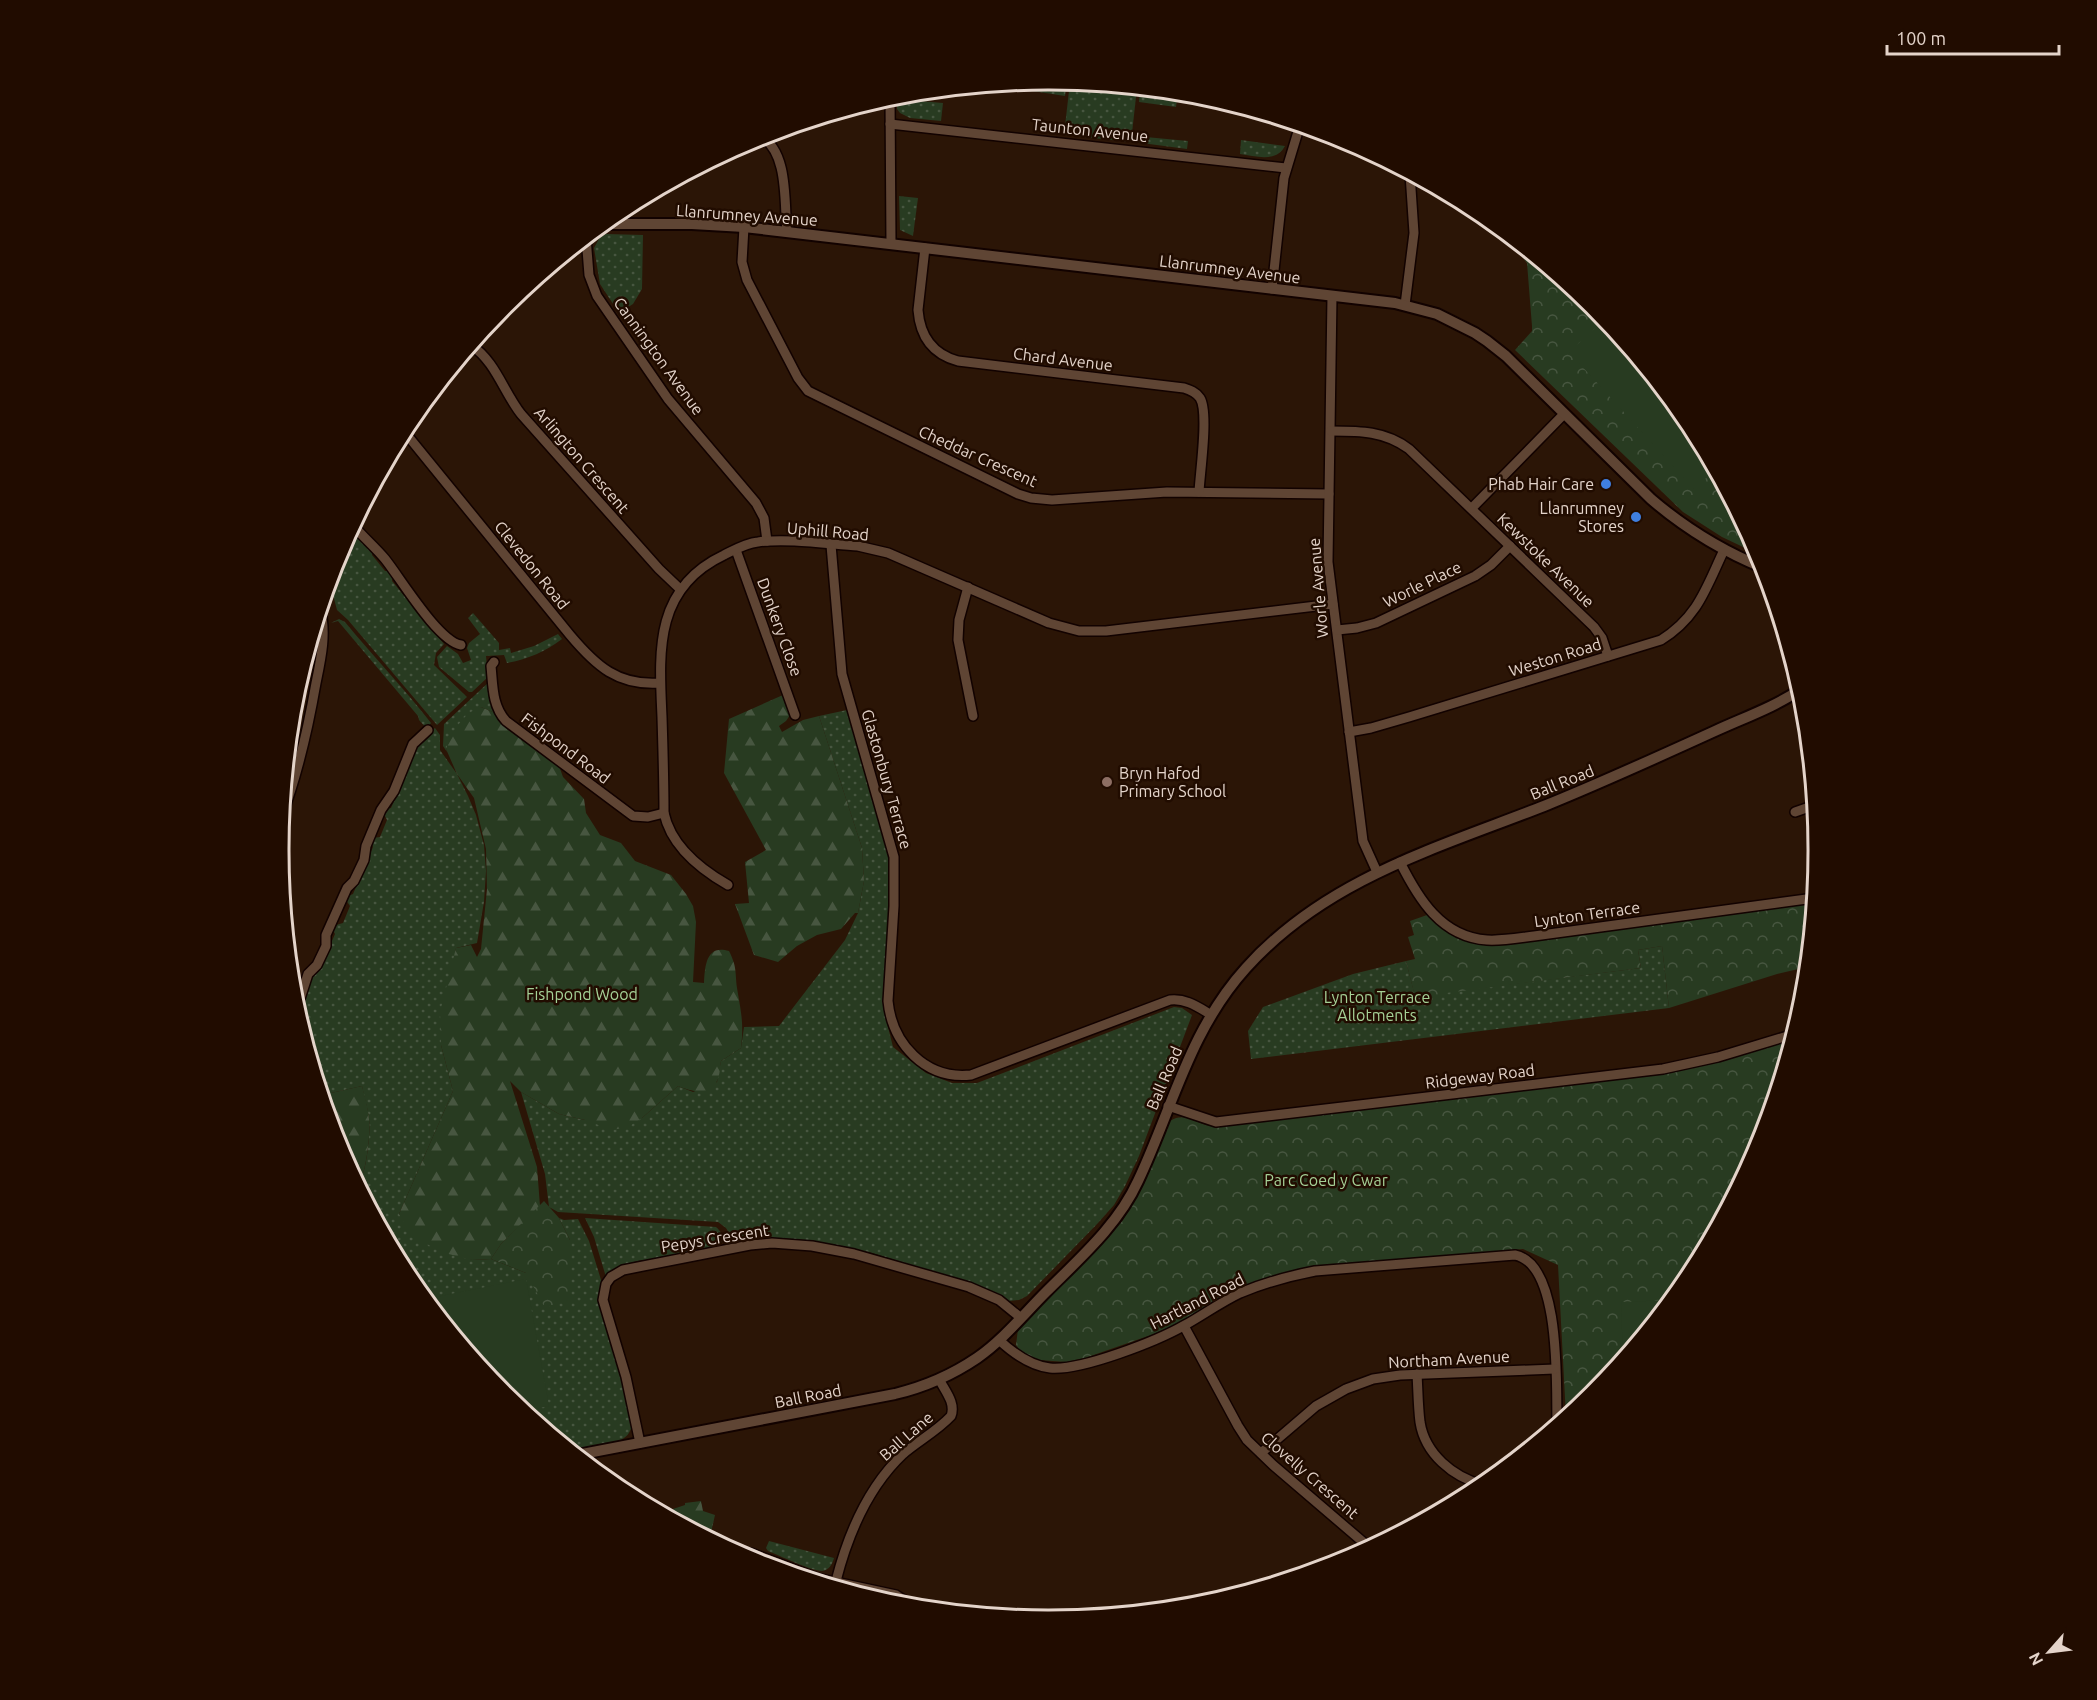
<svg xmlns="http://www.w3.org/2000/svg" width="2097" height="1700" viewBox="0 0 2097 1700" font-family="Ubuntu,sans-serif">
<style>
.grass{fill:url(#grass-dots)}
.forest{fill:url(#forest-firs)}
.park{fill:url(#park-crowns)}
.pitch{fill:#283b21}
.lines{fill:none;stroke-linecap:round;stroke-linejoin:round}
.minor-casing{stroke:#120200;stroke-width:12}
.tertiary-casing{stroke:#120200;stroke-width:14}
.minor{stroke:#5f4534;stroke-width:9}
.tertiary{stroke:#5f4534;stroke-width:10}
.shop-dot{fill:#3f7fe0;stroke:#210c00;stroke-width:2}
.education-dot{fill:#8d6e63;stroke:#210c00;stroke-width:2}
.labels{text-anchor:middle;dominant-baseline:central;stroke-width:5;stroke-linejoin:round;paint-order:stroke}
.street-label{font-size:16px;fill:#e4d4ca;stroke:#210c00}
.poi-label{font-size:16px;fill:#e4d4ca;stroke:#210c00;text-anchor:end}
.park-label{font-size:16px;fill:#a5d196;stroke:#210c00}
.rim{fill:none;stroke:#e4d4ca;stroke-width:3}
</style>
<defs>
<pattern id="grass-dots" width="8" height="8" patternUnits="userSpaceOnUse" patternTransform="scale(1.5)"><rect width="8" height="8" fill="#283b21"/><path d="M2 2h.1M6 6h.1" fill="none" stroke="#475640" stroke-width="1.8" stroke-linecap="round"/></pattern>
<pattern id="forest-firs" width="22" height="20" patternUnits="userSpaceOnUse" patternTransform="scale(1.5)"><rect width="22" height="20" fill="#283b21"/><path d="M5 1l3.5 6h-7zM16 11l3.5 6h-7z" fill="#475640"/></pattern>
<pattern id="park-crowns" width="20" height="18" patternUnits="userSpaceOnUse" patternTransform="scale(1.5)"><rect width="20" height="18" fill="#283b21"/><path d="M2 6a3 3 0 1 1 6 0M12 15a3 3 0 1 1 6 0" fill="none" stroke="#475640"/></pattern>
</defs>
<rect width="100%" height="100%" fill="#2b1506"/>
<g class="grass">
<path d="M1049,80L1067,81L1065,96L1026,90L1028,82Z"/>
<path d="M1070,82L1137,88L1131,142L1064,135Z"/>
<path d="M1140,89L1178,92L1176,107L1139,102Z"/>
<path d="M897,99L943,103L941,121L910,118L900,113L897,109Z"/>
<path d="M1135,136L1188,141L1187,149L1134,142Z"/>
<path d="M1241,140L1285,146C1276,163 1256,156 1240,154Z"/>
<path d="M899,196L918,198L913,236L900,230Z"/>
<path d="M606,234L643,235L642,289L633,304L619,313L600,284L594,248L600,237Z"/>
<path d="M351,529L365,546H370L373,550L372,555L385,571H390L393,576L392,581L444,644L436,653L434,665L467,697L437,725L348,620L337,610L329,580L337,555Z"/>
<path d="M473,613L499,643V650L510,648L511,653L534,646L558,634L562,639C545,652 528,659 507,663L504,655L486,656L488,677L472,692H469L439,667L437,657L447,646L458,654L463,663L471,660L467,648L469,643L480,634L468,618Z"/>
<path d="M339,619L345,622C373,656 404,688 431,723L427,729L419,720L418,716L338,621L331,623Z"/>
<path d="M490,681L495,713L481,707L446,749L447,752L443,746L444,724Z"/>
<path d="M847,710L888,845L892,877L885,998V1015L893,1047L926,1073L952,1083H977L1174,1007L1182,1008L1192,1015L1139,1156L1125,1186L1114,1205L1098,1223L1027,1296L1019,1300L1009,1301L994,1293L950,1277L869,1252L813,1242L735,1243L726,1228L718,1222L558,1212L549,1207L545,1174L521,1092L559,1114L585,1120L642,1118L678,1086L693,1092L717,1082L721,1061L741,1048L744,1027L779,1026L845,940L858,913L864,881L862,848L819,716Z"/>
<path d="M435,728L440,735V750L457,774L468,796L476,815L484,845L486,871L484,902L477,943L456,948L441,1045L453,1091L399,1214L472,1260L491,1259L526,1273L570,1240L559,1218L564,1220L578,1219L589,1241L602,1283L599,1296L601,1306L620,1368L633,1423C630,1433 627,1438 618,1441L571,1450L503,1395L408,1278L358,1185C366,1176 371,1132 369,1119C368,1108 364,1097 362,1086L322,1095L316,1078L310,1042L305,1040L298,1017L310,979L319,971L335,934L333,929L336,925L343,923L350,906L346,900L348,896L353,894L373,847L371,843L373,838L380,837L387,820L384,814L386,809L391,808L417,747L431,735L429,732Z"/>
<path d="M1662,946L1669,1008L1251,1059L1248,1031L1263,1007L1353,974L1406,961L1415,996L1641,968L1638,950Z"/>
<path d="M585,1218L716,1227C723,1233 727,1242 717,1247L643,1263L642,1260C628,1263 617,1267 606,1277L594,1237Z"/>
<path d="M769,1541L834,1558C832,1565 829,1570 822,1571C812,1571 778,1555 768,1551L766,1548Z"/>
</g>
<g class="forest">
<path d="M783,695L790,715L786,721L779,726L782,732L803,720L819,716L862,848L864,881L858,913H855L841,929L817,935L797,946L778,962L754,955L735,904L749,903L745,862L766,850L724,773L729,719Z"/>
<path d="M481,707L495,713L559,766L563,777L584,799L586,813L600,835L621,843L635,861L671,875L686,894L693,906L696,922L693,982L704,983C705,966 706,944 729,951C737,967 735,971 737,988C741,1012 744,1023 741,1048L721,1061C720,1067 720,1075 717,1081C710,1097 690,1091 678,1086L642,1118L628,1127L612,1130L585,1120L559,1114L521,1092L510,1081L537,1167L540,1206L501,1244L491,1259L472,1260L441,1252L411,1235L399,1214L453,1091L441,1045L440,1012L456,948L471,945L477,957L481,949L487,889L486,849L474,798L457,774L446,749C453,732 462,713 481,707Z"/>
<path d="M362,1086C365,1097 368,1108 369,1119C371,1132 366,1176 358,1185L337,1145L322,1095Z"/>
<path d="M701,1501L703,1511L715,1515L710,1537L735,1548L737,1553L668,1516L673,1509L685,1505V1503Z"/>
</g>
<g class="park">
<path d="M1519,244L1594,305L1689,422L1760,555L1722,537L1683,512L1515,350L1532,331V326L1527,263L1519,253Z"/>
<path d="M1814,902L1807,967L1777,974L1669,1008L1662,946L1638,950L1641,968L1415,997L1406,961L1415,959L1408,937L1414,935L1410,921L1427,915C1449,934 1468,944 1498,945Z"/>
<path d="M1792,1039L1760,1145L1689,1278L1593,1395L1566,1417L1558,1265L1523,1249L1314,1268L1208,1306L1174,1325L1151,1335L1085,1358L1066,1362L1039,1360L1021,1352L1016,1345L1018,1329L1086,1261L1123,1220L1144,1184L1170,1121C1186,1111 1195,1124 1211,1126C1216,1127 1221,1126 1226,1125L1664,1074Z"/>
<path d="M544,1201L559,1218L570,1240L571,1300L545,1308L526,1273L491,1259L501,1244Z"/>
</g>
<g class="pitch">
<path d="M1605,319L1689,422L1715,470L1694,489L1569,352Z"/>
<path d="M526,1279L549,1406L524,1411L503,1395L425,1299Z"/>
<path d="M1671,1300L1623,1358L1621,1302Z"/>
</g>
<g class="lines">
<defs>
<g id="minor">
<path d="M890,97L891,244"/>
<path d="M890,124L1286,168"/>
<path d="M760,136C789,151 784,203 787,232"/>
<path d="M744,227L742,262L747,280L798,378L808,391L1018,494L1031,498L1052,500L1167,492L1329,494"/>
<path d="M586,237L589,275L597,296L668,399L756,503L764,518L767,541"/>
<path d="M925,248L918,310C920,336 932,354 958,361L1184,388C1190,390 1196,392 1200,398C1209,412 1200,472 1199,492"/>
<path d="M1272,289L1284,178L1300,125"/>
<path d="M1332,296L1328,562L1363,841L1377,872"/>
<path d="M1405,305L1414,233L1410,174"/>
<path d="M471,345C496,362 503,391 521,414L659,569L680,589"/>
<path d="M403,430L570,635C596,666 618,686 660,683"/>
<path d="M1331,431C1360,431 1385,431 1409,449L1594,627L1602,638L1608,656"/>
<path d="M1472,508L1564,414"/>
<path d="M353,525C363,537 375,547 385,559C401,579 438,641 461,645"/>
<path d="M831,545L842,674L894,857V906L888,1001C892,1043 925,1080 971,1075L1170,1000C1185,998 1198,1007 1210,1014"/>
<path d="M736,550L795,715"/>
<path d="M968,587L959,620L958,640L973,716"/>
<path d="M1337,630L1357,628L1376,623L1475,576L1491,565L1510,546"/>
<path d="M494,662L491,666C493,685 492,706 506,721L633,816L648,817L664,813"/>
<path d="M1349,732L1371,728L1409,717L1661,640C1698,617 1706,588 1724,550"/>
<path d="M1795,812L1815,805"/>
<path d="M281,818C298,774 308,729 316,683C321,659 327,632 320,609"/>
<path d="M1400,862C1418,898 1441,937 1487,940C1502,941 1518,938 1534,936L1814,898"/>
<path d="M728,885C700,869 671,846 664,813C664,781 663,749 662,717C659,651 654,588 724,555C734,550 746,543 758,542C787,538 828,544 858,546L888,553L1049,623L1079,631H1106L1333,604"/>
<path d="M296,1011L308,974L317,965L326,946V935L347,888L354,881L364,860L366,846L381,810L394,791L413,744L428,730"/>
<path d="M1168,1106L1216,1122L1663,1069L1718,1057L1794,1034"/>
<path d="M1184,1326L1238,1426L1247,1440L1273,1465L1370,1548"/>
<path d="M999,1340C1013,1353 1031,1366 1050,1368C1081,1371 1157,1341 1185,1325C1203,1315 1221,1302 1240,1293C1264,1283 1289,1276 1315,1271L1515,1255C1562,1264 1556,1388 1557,1424"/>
<path d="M1417,1374C1418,1390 1418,1406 1420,1422C1425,1454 1453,1477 1483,1485"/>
<path d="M640,1443L626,1377L603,1300L606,1284L611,1277L623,1270L750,1245L772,1243L812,1246L854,1254L969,1287L999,1300L1021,1318"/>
<path d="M1261,1453L1316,1406L1346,1389L1373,1379L1400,1375L1555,1369"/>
<path d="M751,1553L817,1578L896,1595L907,1602"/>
<path d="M836,1581C848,1534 867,1488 903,1454C918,1441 937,1431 951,1416C956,1403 945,1391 939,1379"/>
</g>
<g id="tertiary">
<path d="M603,224H692L744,227L1395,303L1437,314L1475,333L1487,341L1506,356L1651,499C1686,529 1722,551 1764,568"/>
<path d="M577,1455L895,1394C924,1387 952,1375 977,1358C1003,1340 1024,1314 1046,1292C1080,1258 1118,1225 1138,1181C1173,1107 1189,1031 1246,968C1326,879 1437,848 1544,806C1601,783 1658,757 1715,731C1743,718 1775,707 1801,689"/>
</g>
</defs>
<use href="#minor" class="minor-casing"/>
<use href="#tertiary" class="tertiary-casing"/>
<use href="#minor" class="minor"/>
<use href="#tertiary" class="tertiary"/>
</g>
<g class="shop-dot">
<circle cx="1606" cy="484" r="6"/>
<circle cx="1636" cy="517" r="6"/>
</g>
<circle class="education-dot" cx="1107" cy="782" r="6"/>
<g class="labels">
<g class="street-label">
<text transform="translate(1090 130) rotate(6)">Taunton Avenue</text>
<text transform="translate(747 215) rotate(4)">Llanrumney Avenue</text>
<text transform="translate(1230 269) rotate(7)">Llanrumney Avenue</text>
<text transform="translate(659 356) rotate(54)">Cannington Avenue</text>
<text transform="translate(1063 359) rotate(7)">Chard Avenue</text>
<text transform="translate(978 456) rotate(24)">Cheddar Crescent</text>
<text transform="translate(582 460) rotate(49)">Arlington Crescent</text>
<text transform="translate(828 531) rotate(5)">Uphill Road</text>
<text transform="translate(1546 560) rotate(44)">Kewstoke Avenue</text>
<text transform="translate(532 565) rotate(51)">Clevedon Road</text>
<text transform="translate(1422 584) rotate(-26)">Worle Place</text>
<text transform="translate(1318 588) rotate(-95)">Worle Avenue</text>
<text transform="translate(780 627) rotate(70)">Dunkery Close</text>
<text transform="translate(1555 657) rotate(-17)">Weston Road</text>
<text transform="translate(566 748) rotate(37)">Fishpond Road</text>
<text transform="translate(887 779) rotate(74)">Glastonbury Terrace</text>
<text transform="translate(1562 782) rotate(-22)">Ball Road</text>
<text transform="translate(1587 914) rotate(-8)">Lynton Terrace</text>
<text transform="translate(1480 1076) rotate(-7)">Ridgeway Road</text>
<text transform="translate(1164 1078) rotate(-67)">Ball Road</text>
<text transform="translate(715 1238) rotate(-9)">Pepys Crescent</text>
<text transform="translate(1197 1301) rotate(-27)">Hartland Road</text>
<text transform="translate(1449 1359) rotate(-3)">Northam Avenue</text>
<text transform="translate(808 1396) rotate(-11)">Ball Road</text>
<text transform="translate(906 1436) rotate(-41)">Ball Lane</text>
<text transform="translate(1310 1475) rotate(41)">Clovelly Crescent</text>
</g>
<g class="poi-label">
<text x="1594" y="484">Phab Hair Care</text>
<text x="1624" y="508">Llanrumney<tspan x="1624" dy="18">Stores</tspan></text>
<text x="1119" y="773" text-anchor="start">Bryn Hafod<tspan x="1119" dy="18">Primary School</tspan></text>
</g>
<g class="park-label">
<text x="582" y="994">Fishpond Wood</text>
<text x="1377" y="997">Lynton Terrace<tspan x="1377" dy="18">Allotments</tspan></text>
<text x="1326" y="1180">Parc Coed y Cwar</text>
</g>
</g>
<path d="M0 0H2097V1700H0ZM1048 90H1049A759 759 0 0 1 1808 849V851A759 759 0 0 1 1049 1610H1048A759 759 0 0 1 289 851V849A759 759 0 0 1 1048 90Z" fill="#210c00" fill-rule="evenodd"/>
<path class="rim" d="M1048 90H1049A759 759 0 0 1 1808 849V851A759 759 0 0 1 1049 1610H1048A759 759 0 0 1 289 851V849A759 759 0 0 1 1048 90Z"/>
<g transform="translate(2049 1652) rotate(242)" stroke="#210c00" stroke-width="4.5" paint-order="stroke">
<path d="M0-4.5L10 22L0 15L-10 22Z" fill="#e4d4ca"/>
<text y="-9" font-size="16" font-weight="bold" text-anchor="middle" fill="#e4d4ca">N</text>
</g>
<path d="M1887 45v9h172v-9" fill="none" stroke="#e4d4ca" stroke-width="3"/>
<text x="1896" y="45" font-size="18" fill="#e4d4ca" stroke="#210c00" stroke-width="4.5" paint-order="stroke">100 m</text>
</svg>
